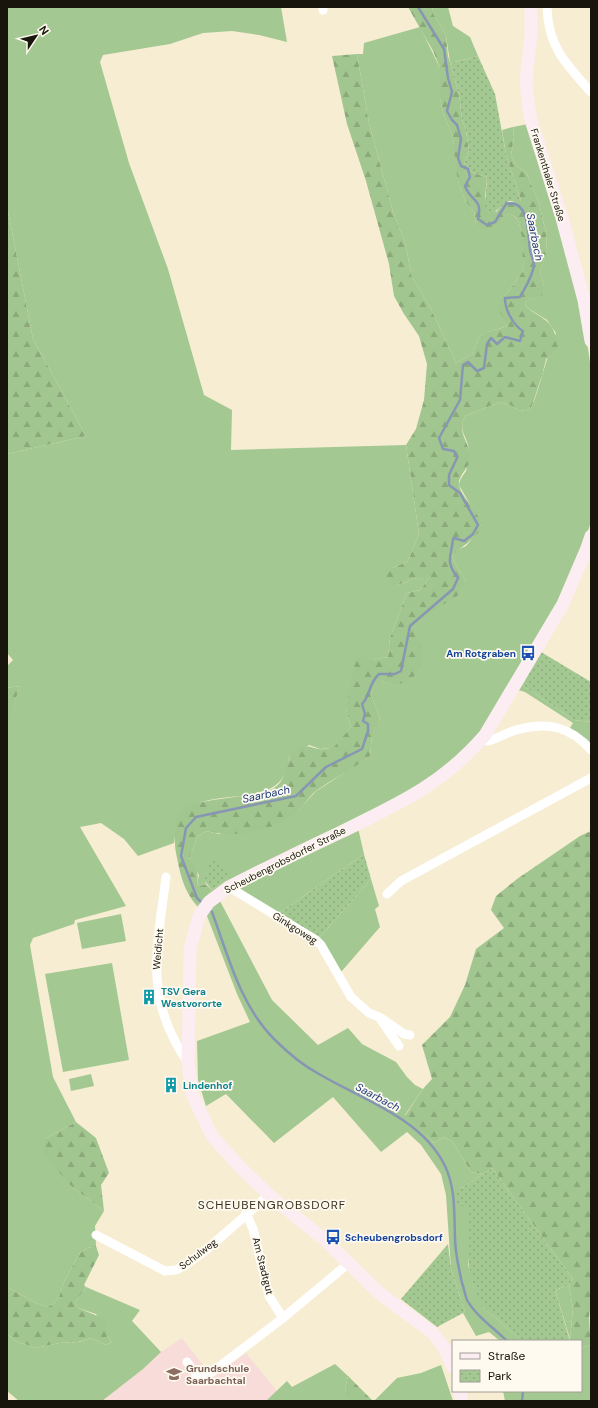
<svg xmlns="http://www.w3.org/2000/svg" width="598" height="1408" viewBox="0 0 598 1408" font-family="'DM Sans',sans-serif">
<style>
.education{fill:#f7dcd9}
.grass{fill:#a4c891}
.forest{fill:url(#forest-firs)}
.park{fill:url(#park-dots)}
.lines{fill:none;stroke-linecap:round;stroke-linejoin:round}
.stream{stroke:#8797b3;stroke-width:2.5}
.minor{stroke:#fff;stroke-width:9}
.secondary{stroke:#fcedf2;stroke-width:13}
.labels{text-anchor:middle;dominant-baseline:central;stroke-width:3.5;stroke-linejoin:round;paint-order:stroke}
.street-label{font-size:10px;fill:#18150c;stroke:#fefaf0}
.transit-label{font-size:10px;font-weight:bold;fill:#164399;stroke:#fefaf0;text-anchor:end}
.culture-label{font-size:10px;font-weight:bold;fill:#0d838f;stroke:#fefaf0;text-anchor:start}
.education-label{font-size:10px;font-weight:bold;fill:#785e54;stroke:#fefaf0;text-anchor:start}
.water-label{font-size:11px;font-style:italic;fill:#1c3979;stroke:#fefaf0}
.quarter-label{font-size:12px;letter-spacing:1px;fill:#38301b;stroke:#fefaf0}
</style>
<defs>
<pattern id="forest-firs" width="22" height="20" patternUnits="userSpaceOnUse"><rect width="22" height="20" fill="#a2c68f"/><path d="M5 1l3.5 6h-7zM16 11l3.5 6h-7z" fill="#8ba97a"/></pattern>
<pattern id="park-dots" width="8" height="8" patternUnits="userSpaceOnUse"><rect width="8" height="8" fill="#a4c891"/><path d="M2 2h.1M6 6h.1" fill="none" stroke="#8cab7c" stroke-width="1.8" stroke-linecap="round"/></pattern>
</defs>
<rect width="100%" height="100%" fill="#f6edd3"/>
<path class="education" d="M182,1338L213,1378L246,1353L277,1391L266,1401H102L143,1369L161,1352Z"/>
<g class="grass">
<path d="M7,7H281L287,42L259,35L232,31L203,33L170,44L103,55L100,62L129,163L168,269L204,395L232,410L231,450L406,445L419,534L408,561L393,568L395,586L413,579L432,575L420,590L407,593L390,638L388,657L373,660L346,709L351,727L334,748L320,749L309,745L289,758C285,804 235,792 202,802C194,805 186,811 178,815L174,843L138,856L124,839L101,823L80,827L126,906L75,920L74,924L33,938L30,945L53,1077L76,1122L45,1139L71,1186L104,1211L95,1226L96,1246L87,1248L79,1254L63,1284L59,1297L53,1304L47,1307L36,1303L7,1287V723L20,686L7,688V666L13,660L7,653V454L86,436L33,339L7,206Z"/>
<path d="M432,7H448L453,26L470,37L478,56L450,63L446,35L434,15Z"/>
<path d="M420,27L440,68V98L443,113L453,137L459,185L466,202L474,212L476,224L502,219L506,212C510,214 514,215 517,219C523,226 523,258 524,270C515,281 513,289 501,298L508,326C486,334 480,328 473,354L456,363L431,309L412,277L405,243L393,212L369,123L357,54H363L364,43Z"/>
<path d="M528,124C552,205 581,286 591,370V522L578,560L522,685L574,720L591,722V745L570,728L573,723L525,692L518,690L482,745L358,828L364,854L278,914L238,888L220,901L272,1000L318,1045L348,1028L362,1044L396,1062L407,1077L415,1085L423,1089L405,1115L434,1143L443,1137L452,1141L471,1172L483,1174L460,1189L468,1206V1264L474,1289L484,1308L522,1341H500L489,1332L476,1336L463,1313L465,1312L451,1269L446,1195L441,1174L421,1145L407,1132L381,1152L333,1097L274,1143L226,1094L206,1106L198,1080L197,1041L250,1022L237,994L207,916L197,906L212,890L230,878L208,873L205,880L206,884L200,886L197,884L199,875L189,859L197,837L206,831L219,834L298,811L315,792L370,756L372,735L380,718L371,695L376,681H381L391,684L421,647L413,634L414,627L466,582L454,562L452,556L459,549L466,546L482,526L459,485C460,478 463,476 466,471C468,466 469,451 468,445C464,432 459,430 465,416L500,402L510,405L520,411L531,409C541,384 546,358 556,333L547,320L526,307L525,303L544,286L540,272L547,250L546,233L539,203L526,172L516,166L511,156L514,137L513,127Z"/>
<path d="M371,879L379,906L375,909L380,927L341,972L319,938Z"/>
<path d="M121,914L126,941L82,949L77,923Z"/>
<path d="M112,963L129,1060L63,1072L45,974Z"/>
<path d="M91,1074L94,1086L71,1091L69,1079Z"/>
<path d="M569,1285L573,1309L570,1339L555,1290Z"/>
<path d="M86,1287L140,1310L132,1321L161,1352L143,1369L102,1401H19L7,1391V1334L18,1342L36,1348L59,1343L79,1342L91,1338L106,1345L112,1342L107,1336L96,1314L78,1308L75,1303Z"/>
<path d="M591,1345V1401H505L503,1391H581V1348Z"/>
<path d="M335,1364L348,1376L345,1389L352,1401H266L287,1381L292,1387Z"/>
<path d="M441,1365L453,1401H374L397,1378L421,1373Z"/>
</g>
<g class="forest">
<path d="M408,7H432L434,15L446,35L448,56L459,94L462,120L466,131L469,150L464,164L473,173L487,177L485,198L496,212C504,203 509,201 521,201L506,154L502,130L513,127L514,137L511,156L516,166L526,172L539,203L546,233L547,251L540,272L544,286L542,296L532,297L525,303L526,307C547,322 554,320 558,348L546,359L543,372L531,409L520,411L510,405L500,402L465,416C456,435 471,442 470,460C469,468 457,477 459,485C462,499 481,513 482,528C473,540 462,546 452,556L454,562L466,582L457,596L436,609L414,627C413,637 419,639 421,647C426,667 412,686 391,684C385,683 382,680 376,682L371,695L380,718L372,736L370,756C353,769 334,778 316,791C309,796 305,805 298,811C275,831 235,839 206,831L197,837L189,859C197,866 199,873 197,884L200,886L206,884L212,890L197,906C183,890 180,873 176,853C174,844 174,818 180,811C195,797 250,799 272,789C290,781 283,755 299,748C307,744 311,748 319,749C324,750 330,748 334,747L351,727L346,709L356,658L373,660L388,657L390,638L407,593L420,590L431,576L413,579L395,586L385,575L393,568L408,561L419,534L406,445L416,429L424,400L427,364L419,336L404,314L394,296L389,264L366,181L347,124L332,56L357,54L369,123L393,212L405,243L412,277L431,309L456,363L473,354C480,328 486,334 508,326L499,310L501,298C513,289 515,281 524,270C522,258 523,226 517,219C514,215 510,214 506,213C500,224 494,228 481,229L476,224L474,212L466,202L459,185L456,170L453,137L443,113L440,98V68L433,51Z"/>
<path d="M7,206L33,339L86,436L7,454Z"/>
<path d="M20,686L9,719L7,724V688Z"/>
<path d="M591,831V1307C587,1318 591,1333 591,1345L581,1348V1341H570V1339L573,1309L569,1285L573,1279L492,1168L483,1174L471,1172L452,1141L443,1137L434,1143L405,1116L423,1089L432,1079L422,1045L450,1017L465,985L476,949L504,928L491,910L496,896L517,879L580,836Z"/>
<path d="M76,1122L96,1138L109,1173L101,1185L104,1211L71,1186L43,1153L45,1139Z"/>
<path d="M96,1246L99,1255L84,1285L86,1287L75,1303L78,1308L105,1319L107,1336L112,1342L106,1345L91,1338L78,1342L59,1343L36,1348L18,1342L7,1334V1287L36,1303L47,1307L53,1304L59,1297L63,1284L79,1254L87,1248Z"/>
<path d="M348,1376L373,1401H351L345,1389Z"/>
</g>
<g class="park">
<path d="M478,56L495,94L506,154L521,201H509L490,215L485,208L487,177L473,173L464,164L469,150L466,131L462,120L459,94L450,63Z"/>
<path d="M541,652L591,682V722L574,720L522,685Z"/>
<path d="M364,854L371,879L319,938L278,914Z"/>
<path d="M216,859L221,864L230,878L212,890L204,880L208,873L205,865Z"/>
<path d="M492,1168L573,1279L569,1285L555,1290L570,1341H522L484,1308C463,1279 468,1240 468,1206H457L456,1190L460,1189Z"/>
<path d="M448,1244L451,1269L465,1312L437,1327L401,1299Z"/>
</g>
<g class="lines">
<g class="stream">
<path d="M203,904L197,898L181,856L186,828L196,817L296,796L326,767L362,749L368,731V724L363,721L365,714L362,704C371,695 368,684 379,674H395L401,671L410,626L453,589L458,578C445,561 451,558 453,539L454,538L464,541L473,534L478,525L460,493L449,485V475L457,458L454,451L443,449L439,438L460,400L463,365L468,362L477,371L484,368L487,344L491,338L497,344L505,337L520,341L523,331C513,325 505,310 505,298L520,297C526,286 532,278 534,265C534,260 531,255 530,250C528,236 530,198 506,204L495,222L487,225L478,219C483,197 471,203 465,186L470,177L468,169L461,166L458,158L461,139L457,125L452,120L447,111L452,92L448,78L444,49L418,7"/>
<path d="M208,909L212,912C228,955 240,1005 274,1039C287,1052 302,1065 319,1074C361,1099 420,1117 444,1164C456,1187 454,1214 455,1238C455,1253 459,1269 462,1283C464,1288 465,1295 467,1300C476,1316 494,1328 507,1341"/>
<path d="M522,1401L523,1391"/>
</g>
<g class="minor">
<path d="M323,7V10"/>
<path d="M547,7C548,47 566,64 591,92"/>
<path d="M482,739L488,741C499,738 509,731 520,729C549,722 571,727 591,750"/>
<path d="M166,877C157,950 143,997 188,1063"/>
<path d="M229,887L316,940L321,945L351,997L369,1013L379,1017L399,1046"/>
<path d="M387,894L401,881L591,778"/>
<path d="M381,1018L404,1034L410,1035"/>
<path d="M246,1213L253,1229L269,1296L283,1318"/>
<path d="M96,1235L165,1271L176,1270L184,1266L206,1250L269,1195"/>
<path d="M187,1362L198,1377L212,1372L283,1318L349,1263"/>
</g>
<g class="secondary">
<path d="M531,7V35L526,81L528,103L531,120L562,218L584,300L591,341"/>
<path d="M453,1367L445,1349L433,1333L378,1292L325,1240L269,1195L240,1167L212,1136L192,1094L188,1063L190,948L199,916L209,902L229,887C266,868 303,850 341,832C398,804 442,785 485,735L563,604L587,548L591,536"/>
<path d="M460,1391L462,1401"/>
</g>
</g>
<defs>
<symbol id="bus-bare" viewBox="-9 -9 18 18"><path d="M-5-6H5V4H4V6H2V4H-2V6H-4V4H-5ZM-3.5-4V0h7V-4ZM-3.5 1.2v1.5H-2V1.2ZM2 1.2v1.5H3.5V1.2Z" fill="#1a4fb4" stroke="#fefaf0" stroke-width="2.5" paint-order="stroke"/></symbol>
<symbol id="building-bare" viewBox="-9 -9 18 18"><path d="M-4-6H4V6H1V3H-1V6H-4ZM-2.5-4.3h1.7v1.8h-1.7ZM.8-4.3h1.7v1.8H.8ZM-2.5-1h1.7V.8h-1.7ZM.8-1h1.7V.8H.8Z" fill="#0f9aa8" stroke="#fefaf0" stroke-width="2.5" paint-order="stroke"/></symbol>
<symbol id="school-bare" viewBox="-9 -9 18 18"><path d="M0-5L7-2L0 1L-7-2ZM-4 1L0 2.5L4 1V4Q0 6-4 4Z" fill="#8d6e63" stroke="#fefaf0" stroke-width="2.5" paint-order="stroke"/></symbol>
</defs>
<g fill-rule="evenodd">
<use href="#bus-bare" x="517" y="642" width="22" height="22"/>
<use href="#building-bare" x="138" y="986" width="22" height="22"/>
<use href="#building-bare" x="160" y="1074" width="22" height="22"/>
<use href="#bus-bare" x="322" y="1226" width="22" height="22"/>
<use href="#school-bare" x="163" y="1363" width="22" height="22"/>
</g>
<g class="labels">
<g class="street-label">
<text transform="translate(548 175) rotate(73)">Frankenthaler Straße</text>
<text transform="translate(285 860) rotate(-27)">Scheubengrobsdorfer Straße</text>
<text transform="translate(295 928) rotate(32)">Ginkgoweg</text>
<text transform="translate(158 949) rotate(-85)">Weidicht</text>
<text transform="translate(198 1254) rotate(-37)">Schulweg</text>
<text transform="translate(263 1266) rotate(76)">Am Stadtgut</text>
</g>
<g class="transit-label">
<text x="516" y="653">Am Rotgraben</text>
<text x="345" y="1237" text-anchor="start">Scheubengrobsdorf</text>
</g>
<g class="culture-label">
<text x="161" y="991">TSV Gera<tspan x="161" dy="12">Westvororte</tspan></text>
<text x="183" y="1085">Lindenhof</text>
</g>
<g class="education-label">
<text x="186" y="1368">Grundschule<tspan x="186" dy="12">Saarbachtal</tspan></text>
</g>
<g class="water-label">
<text transform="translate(535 237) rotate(79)">Saarbach</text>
<text transform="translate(266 794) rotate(-12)">Saarbach</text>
<text transform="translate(378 1097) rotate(28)">Saarbach</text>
</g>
<g class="quarter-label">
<text x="272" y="1205">SCHEUBENGROBSDORF</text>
</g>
</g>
<rect width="598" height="1408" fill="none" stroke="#18150c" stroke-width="16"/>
<rect x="452" y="1340" width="130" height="52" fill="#fefaf0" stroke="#a29e95"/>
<rect x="460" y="1353" width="20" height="6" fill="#fcedf2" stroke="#a29e95"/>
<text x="488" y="1360" font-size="12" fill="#18150c">Straße</text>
<rect x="460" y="1370" width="20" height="12" fill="url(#park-dots)" stroke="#a29e95"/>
<text x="488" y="1380" font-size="12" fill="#18150c">Park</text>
<g transform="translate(36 36) rotate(55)" stroke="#fefaf0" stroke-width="3" paint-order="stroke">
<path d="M0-3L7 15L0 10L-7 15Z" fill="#18150c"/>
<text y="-6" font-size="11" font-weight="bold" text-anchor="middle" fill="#18150c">N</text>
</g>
</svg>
